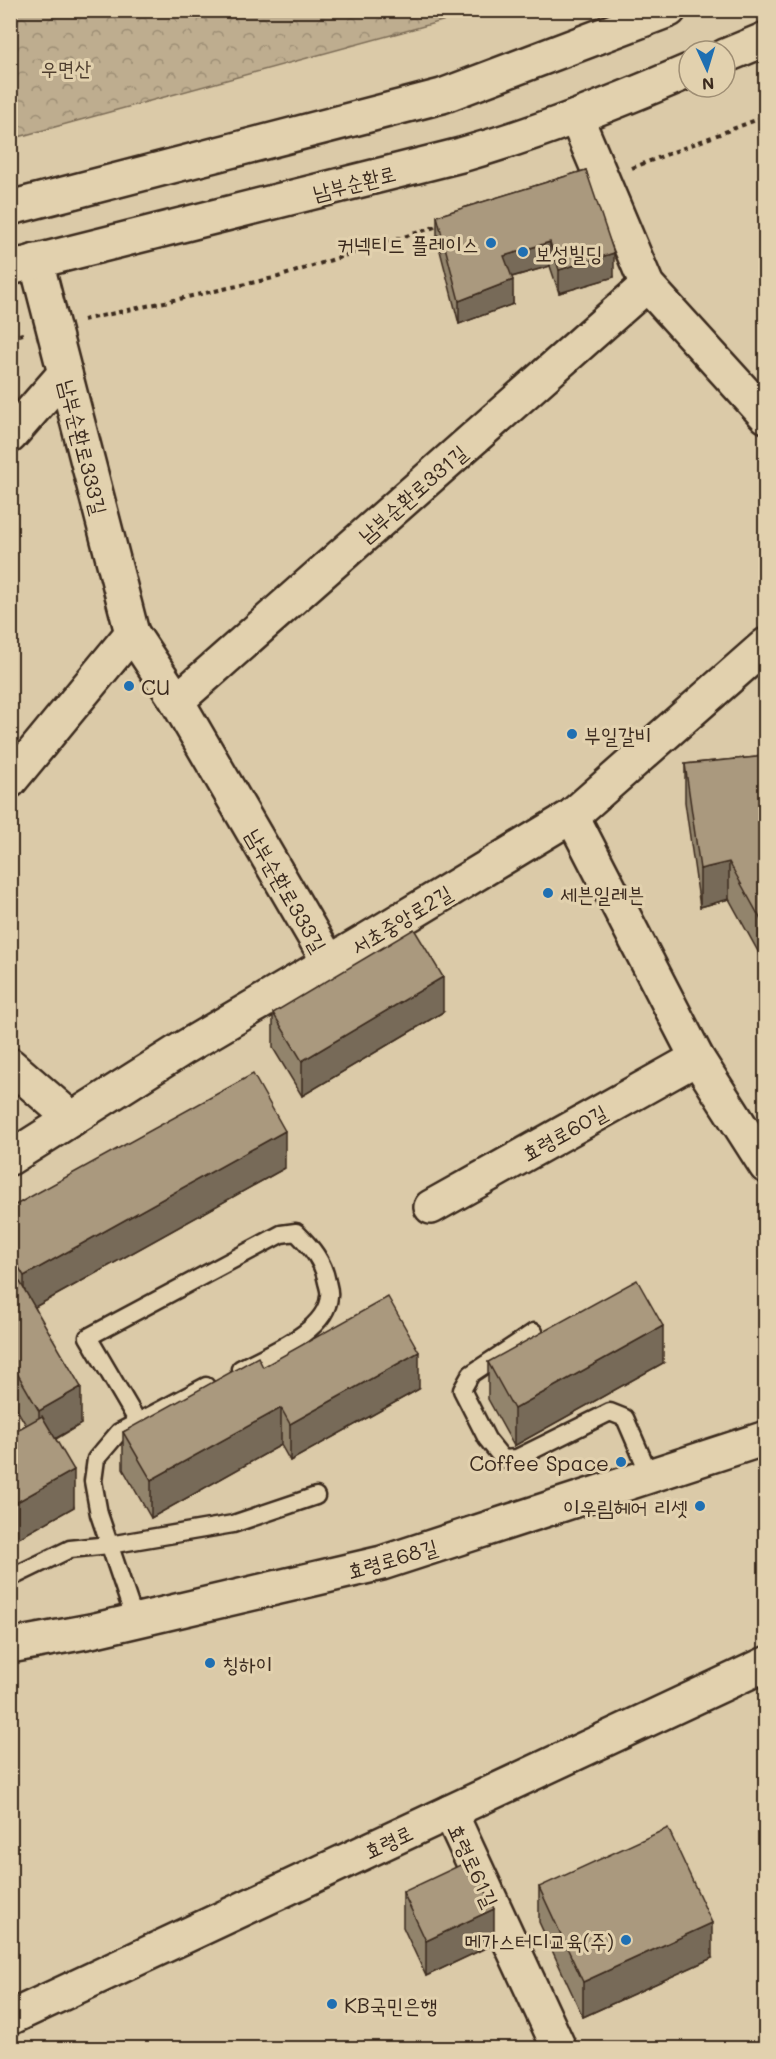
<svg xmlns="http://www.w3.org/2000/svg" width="776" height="2059" viewBox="0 0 776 2059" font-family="Mali,'Poor Story',sans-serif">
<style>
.forest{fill:url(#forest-crowns);stroke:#7c6c56;stroke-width:1.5}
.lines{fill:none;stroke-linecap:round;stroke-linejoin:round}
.lane-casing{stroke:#3b2a1e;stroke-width:21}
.street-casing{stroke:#3b2a1e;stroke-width:38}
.secondary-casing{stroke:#3b2a1e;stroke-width:38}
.primary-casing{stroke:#3b2a1e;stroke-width:38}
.path{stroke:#3b2a1e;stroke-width:4;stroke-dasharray:4.5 4.5;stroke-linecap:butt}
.lane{stroke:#e2d1ae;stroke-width:16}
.street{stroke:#e2d1ae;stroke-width:33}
.secondary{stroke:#e2d1ae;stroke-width:33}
.primary{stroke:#e2d1ae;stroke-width:33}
.wall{fill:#92846c;stroke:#3b2a1e;stroke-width:1.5}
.shaded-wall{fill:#776b58;stroke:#3b2a1e;stroke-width:1.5}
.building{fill:#aa997e;stroke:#3b2a1e;stroke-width:1.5}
.poi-dot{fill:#1f6fb2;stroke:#e2d1ae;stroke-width:2}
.labels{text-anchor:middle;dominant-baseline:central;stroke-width:6;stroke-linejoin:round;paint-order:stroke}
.park-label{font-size:21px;fill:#4f3e2f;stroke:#e2d1ae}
.street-label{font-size:21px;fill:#3b2a1e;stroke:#e2d1ae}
.poi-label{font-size:21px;fill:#3b2a1e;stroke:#e2d1ae;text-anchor:start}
</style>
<defs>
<pattern id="forest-crowns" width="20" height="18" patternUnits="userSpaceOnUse" patternTransform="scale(1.5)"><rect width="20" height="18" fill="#bead8f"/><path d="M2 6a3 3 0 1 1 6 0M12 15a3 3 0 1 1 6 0" fill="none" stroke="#9c8d74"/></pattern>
</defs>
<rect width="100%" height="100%" fill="#dbcaa8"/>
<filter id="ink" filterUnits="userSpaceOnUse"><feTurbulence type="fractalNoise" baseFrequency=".0167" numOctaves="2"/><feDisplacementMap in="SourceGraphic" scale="12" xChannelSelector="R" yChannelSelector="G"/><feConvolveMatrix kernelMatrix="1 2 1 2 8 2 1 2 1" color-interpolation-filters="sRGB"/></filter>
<g filter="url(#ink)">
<path class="forest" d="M11,10H479V11L11,139Z"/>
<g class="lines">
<defs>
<g id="lane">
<path d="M534,1332L471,1374L462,1390L487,1439L503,1459L517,1458L610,1412L625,1418L650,1476"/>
<path d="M138,1422L88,1337L281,1234L296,1232C312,1248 323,1261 327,1282C328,1286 330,1292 329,1296C327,1332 267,1354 240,1369"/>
<path d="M10,1578L70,1549L109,1545L233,1524L316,1496"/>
<path d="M135,1620L99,1514L93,1481L96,1459L119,1432L206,1386"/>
</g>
<g id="street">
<path d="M576,117L647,285L766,416"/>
<path d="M36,261L132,633L177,701L329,962"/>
<path d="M10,436L65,373"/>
<path d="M177,701L647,285"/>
<path d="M10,781L132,633"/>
<path d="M572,816L697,1058L766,1166"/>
<path d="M10,1065L72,1119"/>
<path d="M10,1158L182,1049L367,940L572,816L766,645"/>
<path d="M431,1207L697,1058"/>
<path d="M10,1646L91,1631L382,1563L766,1438"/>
<path d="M450,1812L559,2048"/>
</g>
<path id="secondary" d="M10,2018L766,1664"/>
<g id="primary">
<path d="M725,56L766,39"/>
<path d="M10,208L442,96L669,10"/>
<path d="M10,268L461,155C539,133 614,103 689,71"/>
</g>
</defs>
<use href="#lane" class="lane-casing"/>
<use href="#street" class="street-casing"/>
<use href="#secondary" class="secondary-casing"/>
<use href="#primary" class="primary-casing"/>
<g class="path">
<path d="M632,168L766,116"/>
<path d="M83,320L278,277L441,225"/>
<path d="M10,337L23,334"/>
</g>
<use href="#lane" class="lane"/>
<use href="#street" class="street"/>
<use href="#secondary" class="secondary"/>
<use href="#primary" class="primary"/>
</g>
<g class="wall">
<path d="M586,170L614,277L559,293L550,266L512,277L513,304L459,324L437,239V216Z"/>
<path d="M765,752V964L729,899L700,907L685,802V764L757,757Z"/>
<path d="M443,1012L302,1096L273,1048V1013Z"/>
<path d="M285,1168L35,1307L81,1424L56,1439L74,1507L10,1543V1434L26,1425L10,1398V1208Z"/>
<path d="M488,1362L663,1363L514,1446L488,1399Z"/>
<path d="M263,1367L419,1389L290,1461L281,1445L151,1518L123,1469V1432Z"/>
<path d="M539,1887L712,1958L583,2017L539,1922Z"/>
<path d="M403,1892L494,1944L426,1976L403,1927Z"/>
</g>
<g class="shaded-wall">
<path d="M550,242V266L504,279V256Z"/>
<path d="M614,253V277L559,293V270Z"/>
<path d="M513,280V304L459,324V301Z"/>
<path d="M729,862V899L700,907V869Z"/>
<path d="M443,977V1012L302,1096V1061Z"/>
<path d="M285,1131V1168L24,1313V1276Z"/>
<path d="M663,1326V1363L514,1446V1409Z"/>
<path d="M419,1352V1389L290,1461V1424Z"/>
<path d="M81,1387V1424L39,1448V1411Z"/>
<path d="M281,1408V1445L151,1518V1480Z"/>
<path d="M74,1470V1507L10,1543V1506Z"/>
<path d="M494,1909V1944L426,1976V1941Z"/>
<path d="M712,1923V1958L583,2017V1982Z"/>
</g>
<g class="building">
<path d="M586,170L614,253L559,270L550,242L504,256L513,280L459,301L437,216Z"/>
<path d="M765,752V927L729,862L700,869L685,764L757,757Z"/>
<path d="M414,929L443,977L302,1061L273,1013Z"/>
<path d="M253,1074L285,1131L24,1276L10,1252V1208Z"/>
<path d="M637,1280L663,1326L514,1409L488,1362Z"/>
<path d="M20,1282L81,1387L39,1411L10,1361V1288Z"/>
<path d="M388,1297L419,1352L290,1424L281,1408L151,1480L123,1432L258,1357L263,1367Z"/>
<path d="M42,1416L74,1470L10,1506V1434Z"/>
<path d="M668,1828L712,1923L583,1982L539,1887Z"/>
<path d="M471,1860L494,1909L426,1941L403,1892Z"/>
</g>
</g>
<g class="poi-dot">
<circle cx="491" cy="243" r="6"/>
<circle cx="523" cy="252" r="6"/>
<circle cx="129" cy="686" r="6"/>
<circle cx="572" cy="734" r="6"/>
<circle cx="548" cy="893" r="6"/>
<circle cx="621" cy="1462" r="6"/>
<circle cx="700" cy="1506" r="6"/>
<circle cx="210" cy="1663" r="6"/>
<circle cx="626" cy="1940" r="6"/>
<circle cx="332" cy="2004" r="6"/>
</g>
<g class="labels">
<g class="park-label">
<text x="66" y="67">우면산</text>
</g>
<g class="street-label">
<text transform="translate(354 182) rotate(-14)">남부순환로</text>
<text transform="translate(84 447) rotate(76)">남부순환로333길</text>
<text transform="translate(412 493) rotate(-41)">남부순환로331길</text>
<text transform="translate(287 890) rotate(60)">남부순환로333길</text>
<text transform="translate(401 919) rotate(-31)">서초중앙로2길</text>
<text transform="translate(564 1132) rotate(-29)">효령로60길</text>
<text transform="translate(392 1558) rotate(-16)">효령로68길</text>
<text transform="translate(388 1841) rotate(-25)">효령로</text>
<text transform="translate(474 1865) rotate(65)">효령로61길</text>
</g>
<g class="poi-label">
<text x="479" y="243" text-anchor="end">커넥티드 플레이스</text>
<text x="535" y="252">보성빌딩</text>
<text x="141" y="686">CU</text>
<text x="584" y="734">부일갈비</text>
<text x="560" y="893">세븐일레븐</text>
<text x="609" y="1462" text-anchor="end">Coffee Space</text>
<text x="688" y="1506" text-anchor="end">이우림헤어 리셋</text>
<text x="222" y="1663">칭하이</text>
<text x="614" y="1940" text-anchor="end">메가스터디교육(주)</text>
<text x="344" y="2004">KB국민은행</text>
</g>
</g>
<rect width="776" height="2059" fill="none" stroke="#e2d1ae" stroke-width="36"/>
<rect x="18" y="18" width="740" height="2023" fill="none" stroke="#3b2a1e" stroke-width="2" filter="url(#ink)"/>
<g transform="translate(707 69) rotate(176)"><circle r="28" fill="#e2d1ae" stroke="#9f8e74" stroke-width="1.5"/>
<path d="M0-4.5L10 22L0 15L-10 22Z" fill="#1f6fb2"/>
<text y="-9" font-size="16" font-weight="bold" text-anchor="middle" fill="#3b2a1e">N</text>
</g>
</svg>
